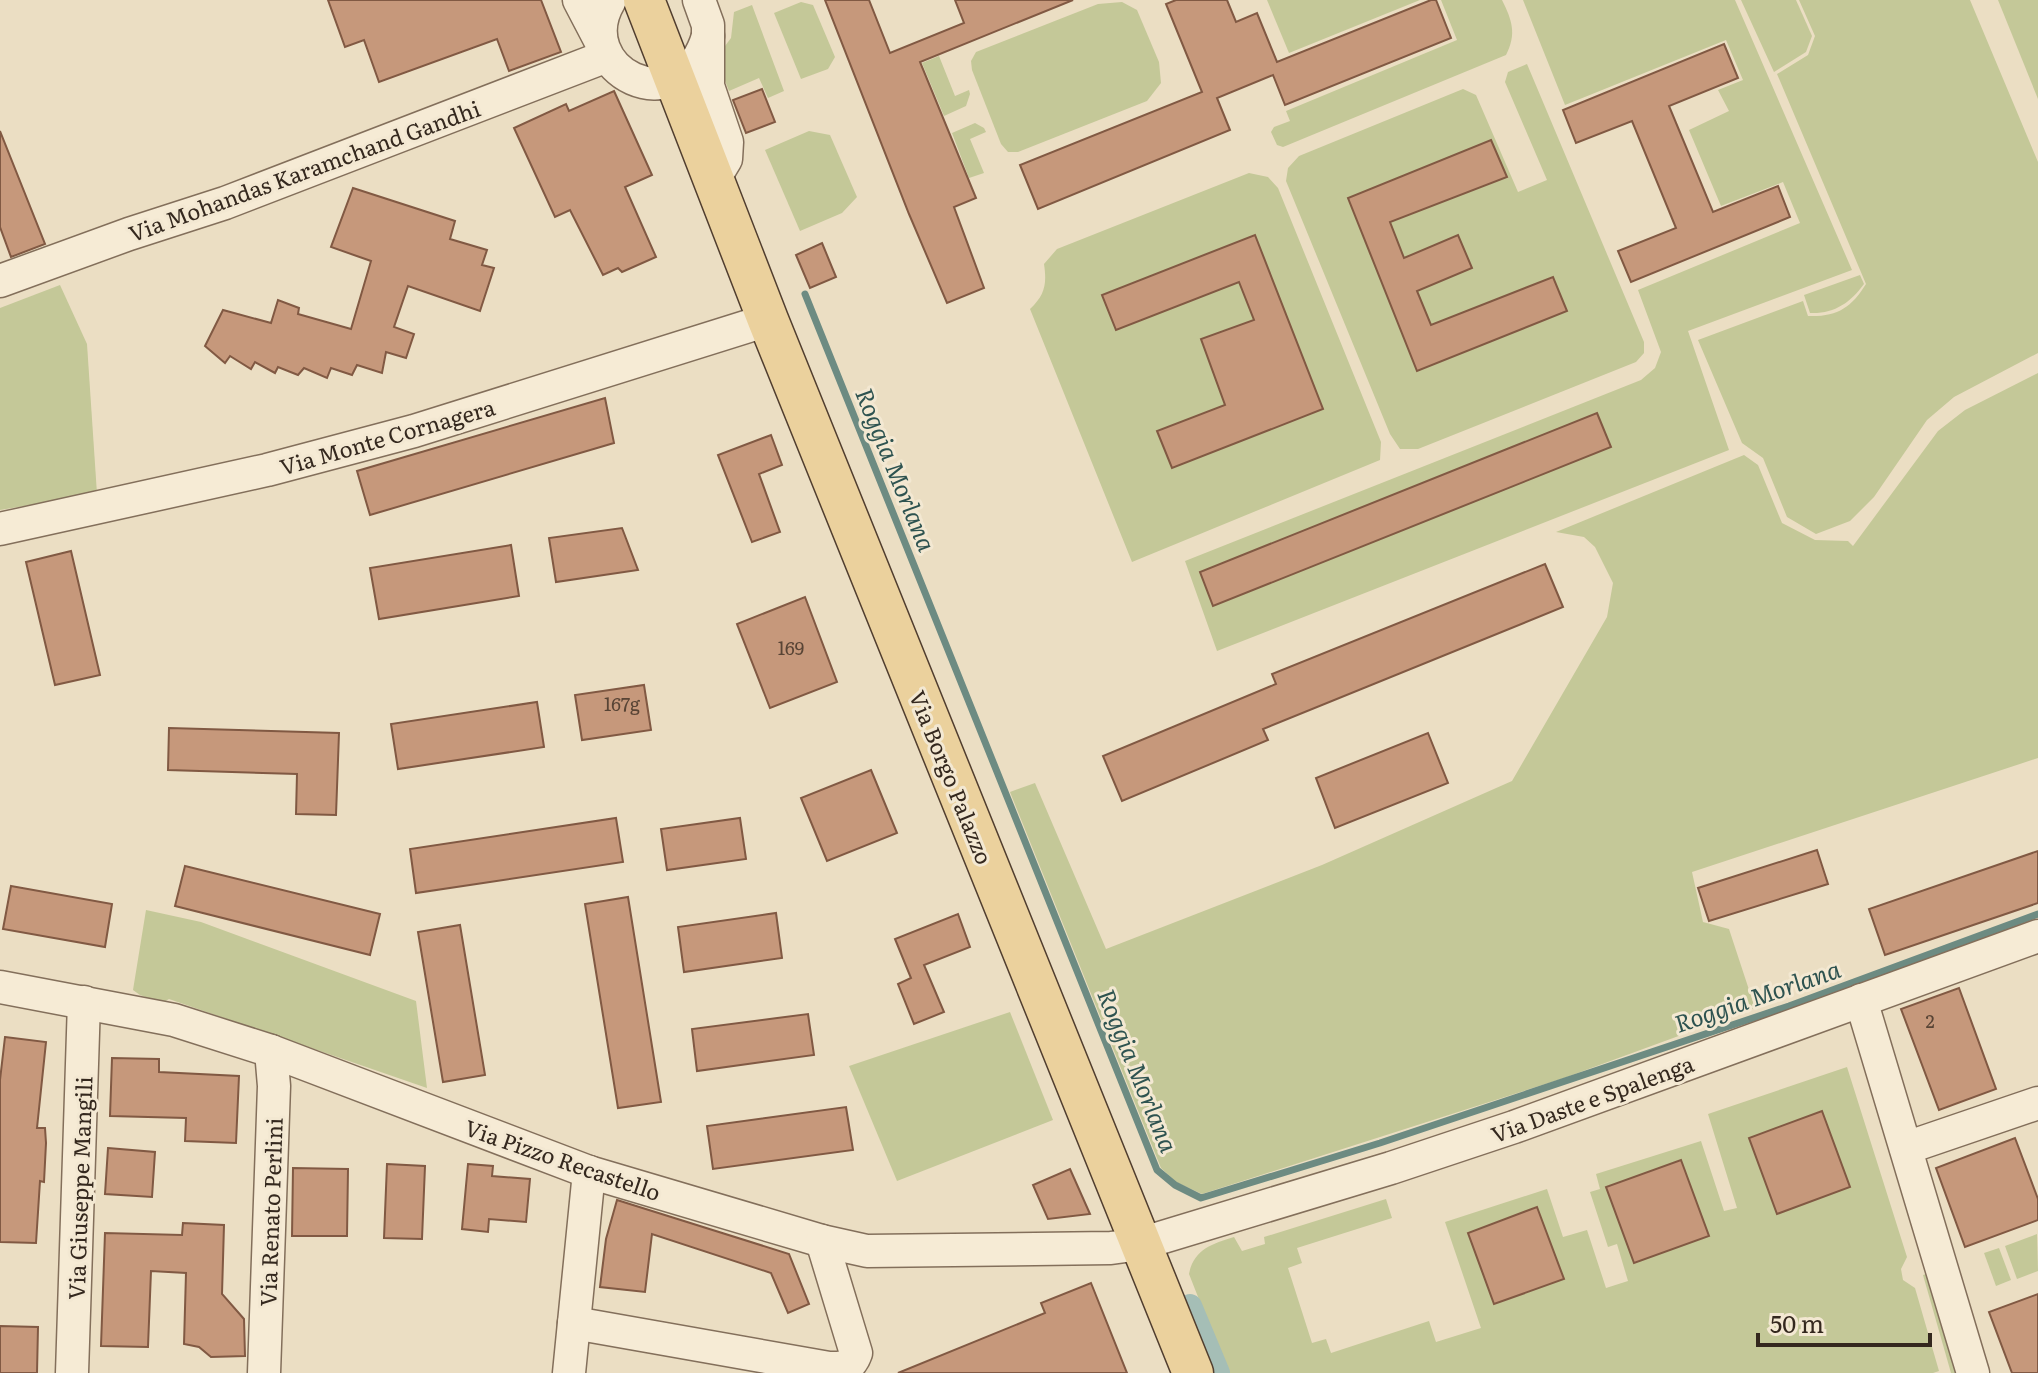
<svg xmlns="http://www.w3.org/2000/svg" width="2038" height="1373" viewBox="0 0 2038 1373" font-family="Literata,serif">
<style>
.green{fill:#c4c898}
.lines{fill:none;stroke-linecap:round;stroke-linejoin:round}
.stream{stroke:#6d8b82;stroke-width:7}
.canal{stroke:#a5beb6;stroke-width:24}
.building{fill:#c6987b;stroke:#815943;stroke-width:2}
.minor-casing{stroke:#836f5b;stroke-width:35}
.major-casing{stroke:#513e2f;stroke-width:43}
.minor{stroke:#f6ebd5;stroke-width:32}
.major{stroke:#ebd19d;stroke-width:40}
.labels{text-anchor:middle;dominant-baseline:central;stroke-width:6;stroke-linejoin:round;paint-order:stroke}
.number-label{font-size:18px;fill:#584435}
.street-label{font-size:22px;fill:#34281e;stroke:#f3e8d2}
.water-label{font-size:24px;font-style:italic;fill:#2e5350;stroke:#f3e8d2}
</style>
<rect width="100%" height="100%" fill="#ebdec3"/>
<g class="green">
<path d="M1267,0H1420L1289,53Z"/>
<path d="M1441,0H1502C1512,20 1517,34 1506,55L1283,147L1277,145L1271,132L1274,127L1290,121L1286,111L1457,40Z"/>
<path d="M1523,0H1735L1852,270L1688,331L1729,450L1217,651L1185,561L1641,380L1655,368L1661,352L1638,290L1800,223L1783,182L1721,206L1689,130L1729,111L1718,90L1743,80L1726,40L1565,105Z"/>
<path d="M1741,0H1796L1812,36L1806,52L1774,72Z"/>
<path d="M1799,0H1970L2038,162V353L1954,397L1927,420L1874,497L1850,521L1816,534L1787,517L1763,458L1742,443L1698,340L1803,301L1808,316C1837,317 1851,308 1866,284L1777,74L1808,55L1815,36Z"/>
<path d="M1998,0H2038V99Z"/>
<path d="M801,2L813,5L835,57L828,69L801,79L774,13Z"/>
<path d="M1122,2L1137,10L1159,62L1161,83L1147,101L1018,152H1008L1001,144L972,70L971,61L976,52L1098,4Z"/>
<path d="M752,5L784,91L768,98L759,78L729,91L716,58L731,38L734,12Z"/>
<path d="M939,56L955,96L969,90L970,94L966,106L944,116L922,63Z"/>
<path d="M1527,64L1644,342V353L1636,362L1418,449H1400L1390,434L1286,181L1288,168L1299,156L1463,89L1476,95L1518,192L1547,180L1505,82L1508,72Z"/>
<path d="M975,123L984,128L986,132L970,139L984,173L969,178L952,133Z"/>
<path d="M809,131L830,135L857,197L842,213L800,231L765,150Z"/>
<path d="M1249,173L1268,177L1278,188L1381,442L1380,460L1132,562L1030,309C1045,295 1047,284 1044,264L1057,249Z"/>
<path d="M1860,275L1864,284C1850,303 1834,314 1810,313L1804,295Z"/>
<path d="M60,285L87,344L97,494L0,510V308Z"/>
<path d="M2038,373V758L1692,872L1703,922L1729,929L1755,1008L1564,1078L1202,1194L1176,1182L1161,1168L1010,792L1035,783L1106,949L1322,865L1512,781L1607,617L1613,583L1595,547L1584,537L1556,532L1744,455L1758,465L1782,523L1815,540L1848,541L1853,546L1938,431L1965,410Z"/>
<path d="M146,910L201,922L416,1001L427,1088L169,999L162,1003L140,995L133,990Z"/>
<path d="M1010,1012L1053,1120L897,1181L849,1066Z"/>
<path d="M1847,1067L1907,1257L1901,1269L1903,1280L1915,1288L1939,1371L1933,1373H1228L1189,1274C1194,1249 1212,1244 1234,1237L1242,1251L1265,1244L1264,1237L1386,1199L1392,1218L1297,1248L1302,1263L1288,1268L1312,1343L1326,1339L1331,1353L1429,1321L1436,1342L1481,1328L1445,1222L1547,1189L1563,1237L1587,1230L1606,1288L1628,1281L1617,1244L1608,1247L1590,1192L1600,1189L1596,1174L1701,1141L1724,1211L1737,1208L1708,1114Z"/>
<path d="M2037,1234L2038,1271L2017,1279L2005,1246Z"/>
<path d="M1999,1248L2011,1280L1996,1286L1984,1253Z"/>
<path d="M1932,1272L1962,1373H1951L1923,1275Z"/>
</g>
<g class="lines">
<path class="stream" d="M805,294L1157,1170L1175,1185L1201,1198L1380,1143L1789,1006L2038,914"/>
<path class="canal" d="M1190,1306L1218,1373"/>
</g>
<g class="building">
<path d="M328,0H541L561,52L509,71L497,39L379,82L364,40L345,47Z"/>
<path d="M825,0H869L890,53L964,23L955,0H1073L920,62L976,198L954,207L984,288L947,303L909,214Z"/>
<path d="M1176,0H1227L1236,22L1257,13L1277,62L1431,0H1436L1451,38L1285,105L1273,75L1217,98L1230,130L1038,209L1020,165L1202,92L1166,4Z"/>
<path d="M1724,44L1738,78L1669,106L1713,212L1778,186L1790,217L1631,282L1618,251L1676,228L1632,121L1576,143L1563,110Z"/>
<path d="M762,89L775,122L746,133L733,100Z"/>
<path d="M614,91L652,175L625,187L656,257L622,272L618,268L603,275L570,210L555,217L514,128L566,104L569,111Z"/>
<path d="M0,131L45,244L11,257L0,227Z"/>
<path d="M1491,140L1507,177L1390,222L1404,258L1458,235L1472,268L1417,291L1431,325L1553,277L1567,311L1417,371L1348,198Z"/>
<path d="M353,188L455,221L450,239L487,250L482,265L494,268L480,311L408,286L394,327L414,334L406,358L386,352L382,373L357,365L352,375L331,368L327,378L304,368L298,375L278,367L275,373L255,362L251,369L230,356L225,363L205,346L223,310L271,323L278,300L299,308L298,314L351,329L371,261L331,247Z"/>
<path d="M1255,235L1323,409L1172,468L1157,431L1225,405L1201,339L1254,320L1239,282L1116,330L1102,295Z"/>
<path d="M822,243L836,277L810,288L796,255Z"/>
<path d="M605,398L614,443L370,515L357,471Z"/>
<path d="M1597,413L1611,447L1213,606L1200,572Z"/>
<path d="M771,435L782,465L759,474L780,532L752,542L718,455Z"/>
<path d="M622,528L638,570L556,582L549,538Z"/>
<path d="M511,545L519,596L379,619L370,568Z"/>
<path d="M71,551L100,675L55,685L26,562Z"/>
<path d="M1545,564L1563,607L1263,729L1268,740L1122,801L1103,756L1276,684L1272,674Z"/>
<path d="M805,597L837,682L770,708L737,624Z"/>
<path d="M644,685L651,730L582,740L575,695Z"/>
<path d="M537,702L544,747L398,769L391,724Z"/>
<path d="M169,728L339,733L336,815L296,814L297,774L168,770Z"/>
<path d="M1428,733L1448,783L1335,828L1316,778Z"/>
<path d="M871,770L897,833L827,861L801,798Z"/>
<path d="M616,818L623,862L416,893L410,849Z"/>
<path d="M740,818L746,859L667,870L661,829Z"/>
<path d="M1817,850L1828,884L1709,921L1698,888Z"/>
<path d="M2038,851V903L1885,955L1869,909Z"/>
<path d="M185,866L380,914L370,955L175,906Z"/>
<path d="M11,886L112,904L105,947L3,929Z"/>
<path d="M628,897L661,1102L618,1108L585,904Z"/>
<path d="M776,913L782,958L684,972L678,927Z"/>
<path d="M958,914L970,947L924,965L944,1012L914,1024L898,984L911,978L895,939Z"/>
<path d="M460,925L485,1075L443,1082L418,932Z"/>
<path d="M1959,988L1996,1089L1939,1110L1901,1009Z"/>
<path d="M808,1014L814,1055L697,1071L692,1029Z"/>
<path d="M5,1037L46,1042L37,1128H45L46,1143L44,1182L40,1181L36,1243L0,1242V1080Z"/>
<path d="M112,1058L159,1059V1072L239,1076L236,1143L185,1141L186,1118L110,1116Z"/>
<path d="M846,1107L853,1150L713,1169L707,1126Z"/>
<path d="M1822,1111L1850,1187L1777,1214L1749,1138Z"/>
<path d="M2015,1138L2038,1199V1220L1965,1247L1936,1168Z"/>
<path d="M108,1148L155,1152L152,1197L105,1194Z"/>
<path d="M1681,1160L1709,1236L1634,1263L1606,1187Z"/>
<path d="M387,1164L425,1166L422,1239L384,1238Z"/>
<path d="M468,1164L493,1166L492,1176L530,1179L526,1222L489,1219L488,1232L462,1229Z"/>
<path d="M293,1168L348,1169L347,1236H292Z"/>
<path d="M1070,1169L1090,1214L1048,1219L1033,1185Z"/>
<path d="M617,1200L789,1254L809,1304L788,1313L771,1273L652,1234L645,1292L600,1287L606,1239Z"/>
<path d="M1537,1207L1564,1279L1494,1304L1468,1233Z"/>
<path d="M183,1223L224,1225L222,1294L244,1319L245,1356L211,1357L199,1347L184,1344L186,1273L151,1271L148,1347L101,1346L105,1233L182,1235Z"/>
<path d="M1091,1283L1127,1373H898L1045,1313L1041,1303Z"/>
<path d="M2038,1294V1373H2012L1989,1312Z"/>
<path d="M0,1326L38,1327L37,1373H0Z"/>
</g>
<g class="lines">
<defs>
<g id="minor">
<path d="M579,0L602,44"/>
<path d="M610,0C568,70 681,128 708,36"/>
<path d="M699,0L708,25V86L727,142L726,159L714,179"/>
<path d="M0,281L129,234L225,203L607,56"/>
<path d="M0,529L267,470L414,431L768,320"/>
<path d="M0,987L174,1020L271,1051L589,1172L822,1241L867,1251L1111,1248L1140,1244L1391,1168L1514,1127L2038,936"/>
<path d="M1861,1000L1973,1373"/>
<path d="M1906,1148L2038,1103"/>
<path d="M574,1323L829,1368C843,1368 851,1368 856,1353L822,1241"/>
<path d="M72,1373L84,1002"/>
<path d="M264,1373L274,1086L271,1051"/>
<path d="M569,1373L589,1172"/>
</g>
<path id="major" d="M644,0L768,320L1193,1373"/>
</defs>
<use href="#minor" class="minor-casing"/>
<use href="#major" class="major-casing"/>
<use href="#minor" class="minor"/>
<use href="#major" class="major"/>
</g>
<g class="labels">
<g class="number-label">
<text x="791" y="647">169</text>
<text x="622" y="703">167g</text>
<text x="1930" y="1020">2</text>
</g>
<g class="street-label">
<text transform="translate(304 170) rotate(-20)">Via Mohandas Karamchand Gandhi</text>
<text transform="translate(387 436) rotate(-16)">Via Monte Cornagera</text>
<text transform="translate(952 777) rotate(68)">Via Borgo Palazzo</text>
<text transform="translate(1592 1098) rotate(-20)">Via Daste e Spalenga</text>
<text transform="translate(563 1159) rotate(19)">Via Pizzo Recastello</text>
<text transform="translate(79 1188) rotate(-88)">Via Giuseppe Mangili</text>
<text transform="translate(270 1212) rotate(-88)">Via Renato Perlini</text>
</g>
<g class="water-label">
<text transform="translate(897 469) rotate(68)">Roggia Morlana</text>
<text transform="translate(1757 995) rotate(-19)">Roggia Morlana</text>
<text transform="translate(1139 1070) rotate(68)">Roggia Morlana</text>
</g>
</g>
<path d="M1758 1333v12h172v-12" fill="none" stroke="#34281e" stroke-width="4"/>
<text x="1770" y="1333" font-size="24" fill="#34281e" stroke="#f3e8d2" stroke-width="6" paint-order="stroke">50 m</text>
</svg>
